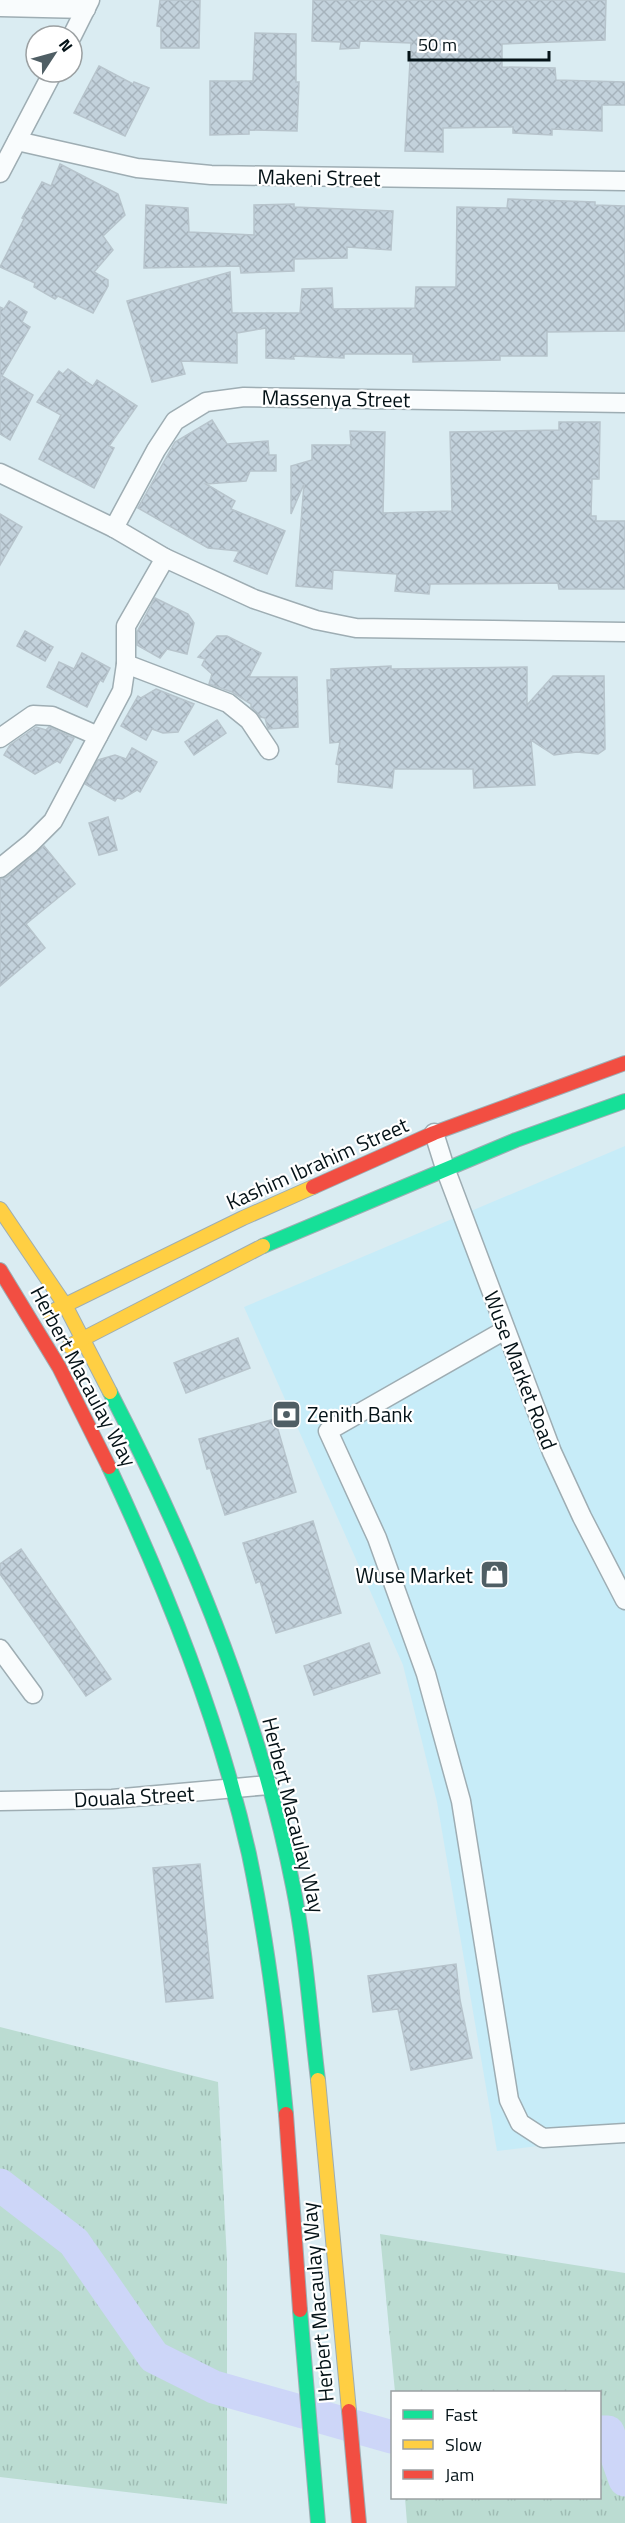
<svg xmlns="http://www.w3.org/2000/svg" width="625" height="2523" viewBox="0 0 625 2523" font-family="'Titillium Web',sans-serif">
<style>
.built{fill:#c7ecf8}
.grass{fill:url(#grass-tufts)}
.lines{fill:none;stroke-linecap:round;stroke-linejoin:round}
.river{stroke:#cdd6f8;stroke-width:33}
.building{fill:url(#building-cross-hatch);stroke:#b7c4cc;stroke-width:1.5}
.street-casing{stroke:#9eadb3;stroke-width:21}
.fast-casing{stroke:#9eadb3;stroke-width:16}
.slow-casing{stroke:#9eadb3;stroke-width:16}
.jam-casing{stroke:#9eadb3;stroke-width:16}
.street{stroke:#f9fcfd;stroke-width:18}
.fast{stroke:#16e098;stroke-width:14}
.slow{stroke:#ffcf43;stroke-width:14}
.jam{stroke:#f24e42;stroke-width:14}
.labels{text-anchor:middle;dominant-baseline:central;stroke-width:4.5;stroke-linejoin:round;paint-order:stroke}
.street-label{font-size:21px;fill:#041217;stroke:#fff}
.poi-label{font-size:21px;fill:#041217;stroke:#fff;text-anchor:start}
</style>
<defs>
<pattern id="grass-tufts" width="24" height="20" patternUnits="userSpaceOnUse" patternTransform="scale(1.5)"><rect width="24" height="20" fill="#bbdcd2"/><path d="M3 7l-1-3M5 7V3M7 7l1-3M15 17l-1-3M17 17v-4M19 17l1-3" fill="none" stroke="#9fbcb4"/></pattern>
<pattern id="building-cross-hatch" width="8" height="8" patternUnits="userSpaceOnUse" patternTransform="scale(1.5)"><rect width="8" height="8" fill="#c3d2dc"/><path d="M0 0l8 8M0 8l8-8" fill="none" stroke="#a6b3bc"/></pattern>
</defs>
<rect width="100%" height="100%" fill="#daecf2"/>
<path class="built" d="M625,1146V2135L497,2151L437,1802L403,1665L244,1307Z"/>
<g class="grass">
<path d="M0,2027L218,2082L227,2261V2504L0,2477Z"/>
<path d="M380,2234L625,2273V2523H407L405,2498H600V2392H395Z"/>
</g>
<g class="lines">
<g class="river">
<path d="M0,2185L74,2242L154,2357L214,2387L392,2437"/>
<path d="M600,2432H608L625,2480"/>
</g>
</g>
<g class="building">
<path d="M160,0H200L199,48H161V27L157,26Z"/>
<path d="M313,0H606L605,40L502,44V67L555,68L556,80L625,82V105H602V131L552,129V135L513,133V127L443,128V152L405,151L411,43L360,41L359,48L340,49L341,42L312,41Z"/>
<path d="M255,33L296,34V82H299L297,131L249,130V134L210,135V81H253Z"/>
<path d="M99,66L133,84L134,82L149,88L125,136L74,113Z"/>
<path d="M60,164L118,194L125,215L103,236L113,250L94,272L108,280V286L93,313L58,296L55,299L34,287L35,283L0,267L24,219L22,218L42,182L51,186Z"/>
<path d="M508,199L595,202V205L625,206V331L547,332V356H500V360L413,362V354H344V358L293,356L294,359L266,358V328L237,333V363L181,361L185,374L152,382L127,301L230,272L232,313H300L302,289L332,288L333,309L415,308L416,287H456L457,207L507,208Z"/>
<path d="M294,204V207L393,211L391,250L347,247V258L294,259V271L241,273L240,266L144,268L146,205L188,208L189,232L254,235V205Z"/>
<path d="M9,301L27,312L22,322L30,327L2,376L33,395L10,440L0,434V307L4,309Z"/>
<path d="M68,369L93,386L97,380L137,406L109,446L114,448L94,488L39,459L61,415L37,402L59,371L63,374Z"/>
<path d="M212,420L227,444L268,441L269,455H276V471H250L246,481L206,484L235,501L231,509L285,531L267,574L234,561L239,551L208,548L138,508L175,442Z"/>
<path d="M559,422H600L599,479H592L591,516H596V521H625V589H559L558,583L430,584L429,594L395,591L397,574L333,570L332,589L296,586L304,484L291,514V466L312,460V445H351L350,431L385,432L383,513L452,511L450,432L559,430Z"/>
<path d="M0,514L22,527L0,565Z"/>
<path d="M155,598L188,614L194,623L187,654L167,649L160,658L137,645V632Z"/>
<path d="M25,631L53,647L45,661L17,646Z"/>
<path d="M217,636H227L261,653L249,677H297L298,727L268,729L265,718L260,717L251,707V704L232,692L209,684L212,674L202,665L205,659L198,657Z"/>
<path d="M82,653L110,668L103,682L100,680L87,707L47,687L59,662L74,669Z"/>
<path d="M391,666V669L527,667V705L553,676H604L605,749L598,754L577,752L554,755L531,740L535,785L474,788L473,769H394L392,788L338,782L339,765L336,764L340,742L330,743L327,680H331V669Z"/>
<path d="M156,689L194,704L178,732L163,733L152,729L146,740L121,726L138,696L141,698Z"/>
<path d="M217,720L226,733L194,755L185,742Z"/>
<path d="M36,727L46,730L49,727L74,738L60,763L57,761L35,774L4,755L10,745Z"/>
<path d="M132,748L157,762L140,792L137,790L122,799L117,798L115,801L85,784L98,760L115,755L126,759Z"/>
<path d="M108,817L117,850L99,855L89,823Z"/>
<path d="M44,846L75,884L26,924L45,948L0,986V879L7,877Z"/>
<path d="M238,1338L250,1368L186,1393L174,1363Z"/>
<path d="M275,1419L296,1492L225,1515L210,1468L207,1469L199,1439Z"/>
<path d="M313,1521L341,1613L276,1633L260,1581L256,1583L243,1543Z"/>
<path d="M21,1549L111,1679L86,1696L0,1574V1564Z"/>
<path d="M369,1643L380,1673L314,1695L304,1666Z"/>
<path d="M200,1864L213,1998L166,2002L153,1868Z"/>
<path d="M456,1964L460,2000L472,2058L411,2070L398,2009L373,2012L368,1976Z"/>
</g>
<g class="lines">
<defs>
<g id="street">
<path d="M0,7L86,9"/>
<path d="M72,36L90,0"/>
<path d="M17,141L137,168L211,175L625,181"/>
<path d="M0,173L53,72"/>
<path d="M0,473L114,528L165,558L254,599L316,620L356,628L625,632"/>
<path d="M114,528L156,450L175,421L206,402L244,397L625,403"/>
<path d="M126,664L228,703L249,720L269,750"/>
<path d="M0,738L33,715L52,716L98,736"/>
<path d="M0,868L31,843L53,821L122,691L126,664V626L165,558"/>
<path d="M434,1133L445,1168L552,1452L582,1517L625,1600"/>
<path d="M505,1330L328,1431L377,1538L426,1674L461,1801L509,2100L520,2123L543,2138L625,2133"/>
<path d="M0,1649L33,1694"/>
<path d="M0,1801L112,1799L269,1785"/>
</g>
<g id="fast">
<path d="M263,1246L516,1140L625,1101"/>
<path d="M110,1392C190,1547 259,1714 293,1886C306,1950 310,2015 318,2080"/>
<path d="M109,1467C167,1591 219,1720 249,1854C267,1940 278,2027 286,2114"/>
<path d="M300,2310L318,2523"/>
</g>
<g id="slow">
<path d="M0,1209L65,1305L110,1392"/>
<path d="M49,1313L243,1218L313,1187"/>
<path d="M69,1346L263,1246"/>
<path d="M318,2080L349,2411"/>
</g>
<g id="jam">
<path d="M313,1187L434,1133L625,1063"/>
<path d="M0,1270L59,1367L109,1467"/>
<path d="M286,2114L300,2310"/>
<path d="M349,2411L359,2523"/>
</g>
</defs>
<use href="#street" class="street-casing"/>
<use href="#fast" class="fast-casing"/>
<use href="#slow" class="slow-casing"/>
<use href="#jam" class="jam-casing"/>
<use href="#street" class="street"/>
<use href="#fast" class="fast"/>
<use href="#slow" class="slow"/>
<use href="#jam" class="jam"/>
</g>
<defs>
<symbol id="bank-square" viewBox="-11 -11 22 22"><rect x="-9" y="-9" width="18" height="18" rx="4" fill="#4f5e64" stroke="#fff"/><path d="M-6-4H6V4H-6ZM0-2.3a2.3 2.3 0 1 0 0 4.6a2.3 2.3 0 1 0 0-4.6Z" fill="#fff"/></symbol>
<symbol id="shop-square" viewBox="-11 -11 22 22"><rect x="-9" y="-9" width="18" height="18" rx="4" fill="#4f5e64" stroke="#fff"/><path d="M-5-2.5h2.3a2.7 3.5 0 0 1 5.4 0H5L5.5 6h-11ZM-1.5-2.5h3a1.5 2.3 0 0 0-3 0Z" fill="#fff"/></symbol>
</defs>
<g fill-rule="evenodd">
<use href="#bank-square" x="270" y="1398" width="33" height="33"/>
<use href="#shop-square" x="478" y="1558" width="33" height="33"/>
</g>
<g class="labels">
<g class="street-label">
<text transform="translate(319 177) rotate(1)">Makeni Street</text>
<text transform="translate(336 398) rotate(1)">Massenya Street</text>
<text transform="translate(317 1163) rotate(-24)">Kashim Ibrahim Street</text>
<text transform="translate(521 1370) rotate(69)">Wuse Market Road</text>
<text transform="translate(84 1376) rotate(62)">Herbert Macaulay Way</text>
<text transform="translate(134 1796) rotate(-3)">Douala Street</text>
<text transform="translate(294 1815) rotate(76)">Herbert Macaulay Way</text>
<text transform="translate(317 2302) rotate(-95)">Herbert Macaulay Way</text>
</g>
<g class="poi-label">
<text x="307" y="1414">Zenith Bank</text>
<text x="473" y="1575" text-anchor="end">Wuse Market</text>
</g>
</g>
<rect x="391" y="2391" width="210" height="108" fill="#ffffff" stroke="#9ba0a2" stroke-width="1.5"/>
<rect x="403" y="2410" width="30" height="9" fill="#16e098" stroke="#9ba0a2" stroke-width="1.5"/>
<text x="445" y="2421" font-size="18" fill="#041217">Fast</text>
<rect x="403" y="2440" width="30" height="9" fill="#ffcf43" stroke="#9ba0a2" stroke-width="1.5"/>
<text x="445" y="2451" font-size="18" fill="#041217">Slow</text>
<rect x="403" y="2470" width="30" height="9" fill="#f24e42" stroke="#9ba0a2" stroke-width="1.5"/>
<text x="445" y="2481" font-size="18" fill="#041217">Jam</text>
<g transform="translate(54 54) rotate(54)"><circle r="28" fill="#ffffff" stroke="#9ba0a2" stroke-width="1.5"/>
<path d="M0-4.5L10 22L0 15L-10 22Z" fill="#4f5e64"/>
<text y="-9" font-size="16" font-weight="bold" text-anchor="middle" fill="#041217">N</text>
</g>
<path d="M409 51v9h140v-9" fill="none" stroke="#041217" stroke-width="3"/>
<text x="418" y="51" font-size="18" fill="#041217" stroke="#ffffff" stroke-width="4.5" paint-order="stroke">50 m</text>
</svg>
